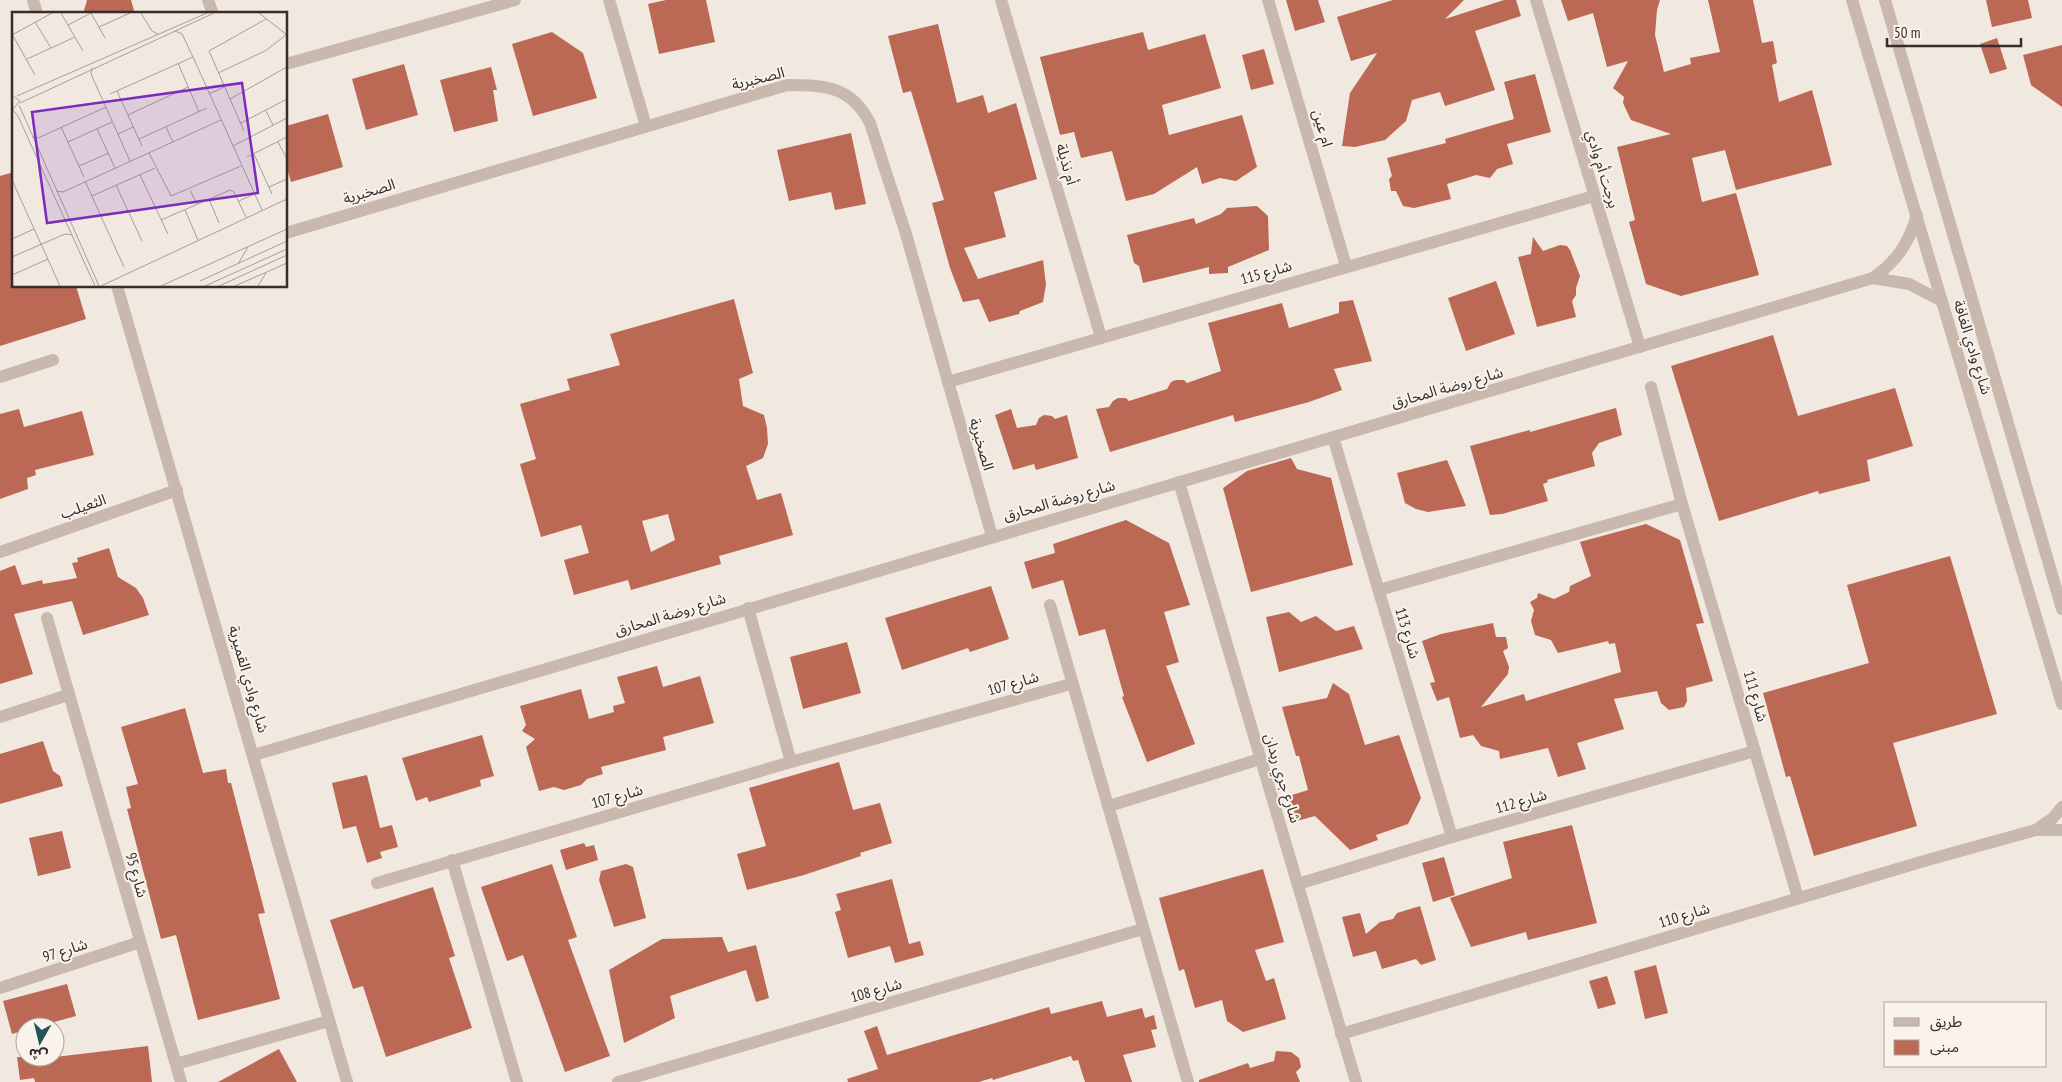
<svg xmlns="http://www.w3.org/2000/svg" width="2062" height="1082" viewBox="0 0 2062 1082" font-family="'PT Sans Narrow','Noto Sans Arabic',sans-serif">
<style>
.building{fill:#bb6854;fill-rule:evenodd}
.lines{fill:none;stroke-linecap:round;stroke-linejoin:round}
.minor{stroke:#c8b8ad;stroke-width:12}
.labels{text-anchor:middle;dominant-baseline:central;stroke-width:4;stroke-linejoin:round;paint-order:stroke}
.street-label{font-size:15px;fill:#372e2b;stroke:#f9f3ec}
.inset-road{fill:none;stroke:#a79e98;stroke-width:1}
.view{fill:#7b2cbf;fill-opacity:0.15;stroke:#7b2cbf;stroke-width:2.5}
.inset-edge{fill:none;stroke:#372e2b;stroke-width:2.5}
</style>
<rect width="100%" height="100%" fill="#f1e8e0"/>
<g class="building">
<path d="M87,0H131L135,14H83Z"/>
<path d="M666,0H706L715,42L659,54L648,4Z"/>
<path d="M1286,0H1318L1325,22L1295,31Z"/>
<path d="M1393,0H1464L1445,19L1504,0H1516L1521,16L1475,31L1495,90L1445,106L1440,92L1412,100L1406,121L1385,140L1355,147L1342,146L1350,93L1377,53L1351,61L1337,17Z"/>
<path d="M1561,0H1660L1657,10L1655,35L1664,72L1691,64L1690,58L1720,52L1708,0H1753L1762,43L1773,41L1777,63L1772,65L1779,102L1812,90L1832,165L1736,190L1725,150L1692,158L1702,202L1736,193L1759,275L1681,296L1646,284L1629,222L1635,220L1617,147L1671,134L1631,120L1623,103L1624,97L1613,88L1628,61L1607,67L1593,13L1568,21Z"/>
<path d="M1986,0H2028L2032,18L1992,27Z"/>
<path d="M938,24L957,103L983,95L988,113L1016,103L1037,179L994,192L1006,237L964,248L978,279L1043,260L1046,285L1043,302L1020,311L1019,314L989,322L979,299L963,302L950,268L932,203L944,200L911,91L903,93L888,36Z"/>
<path d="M552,32L583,53L597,98L533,116L512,44Z"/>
<path d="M1143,32L1148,50L1205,34L1221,88L1162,105L1169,135L1242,115L1257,167L1236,181L1220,178L1202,184L1197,167L1154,194L1126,201L1112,151L1081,158L1074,132L1060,135L1040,57Z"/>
<path d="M1997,38L2007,69L1990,74L1980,44Z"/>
<path d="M2062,45V107L2031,85L2023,55Z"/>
<path d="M1264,49L1274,84L1251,90L1242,55Z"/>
<path d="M404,64L418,115L366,130L352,79Z"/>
<path d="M491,67L497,90H493L498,121L454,132L440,80Z"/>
<path d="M1535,74L1551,132L1507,144L1513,164L1497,169L1490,178L1476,175L1447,184L1451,199L1414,208L1403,206L1396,191H1391L1389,179L1392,176L1387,158L1446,143L1445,139L1514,119L1504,82Z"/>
<path d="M328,114L343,167L291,182L286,165V126Z"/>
<path d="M851,133L866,204L835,210L831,192L789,201L777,150Z"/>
<path d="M14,172V286H76L86,319L0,346V176Z"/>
<path d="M1257,206L1268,216L1269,250L1228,267V273L1209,274V267L1143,283L1139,266L1134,263L1127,235L1194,218L1196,224L1221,214L1227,208Z"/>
<path d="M1533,237L1543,251L1560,245L1567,246L1570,250L1580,276L1576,288V295L1572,301L1576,317L1537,327L1518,257L1531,254Z"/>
<path d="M1496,281L1515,334L1466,351L1448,298Z"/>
<path d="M734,299L753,373L739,379L743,406L764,415L767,428L768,444L763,458L746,466L757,500L781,493L793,535L719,556L721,564L631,590L628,580L574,595L564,560L589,553L581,525L541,537L520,464L536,459L520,404L570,390L567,379L620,365L610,334ZM668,514L675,540L651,552L642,521Z"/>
<path d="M1353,300L1372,361L1334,369L1342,390L1309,402L1235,422L1233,415L1110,452L1096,409L1109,407L1113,401L1118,398H1126L1129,401L1167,389L1171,382L1176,380H1184L1187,383L1221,371L1208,323L1282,303L1289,328L1339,313V302Z"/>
<path d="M1773,335L1798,416L1895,388L1913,446L1867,460L1870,481L1819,494L1818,491L1719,521L1671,366Z"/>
<path d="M1616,408L1622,435L1599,443L1592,453L1595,466L1547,480L1548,482L1543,484L1548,501L1502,514L1490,515L1470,446L1530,430V432Z"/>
<path d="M19,409L24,427L82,411L94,455L35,470L36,475L27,478L28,489L0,499V414Z"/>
<path d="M1011,409L1017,428L1036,425L1039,418L1044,415L1052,416L1055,419L1067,415L1078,458L1036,470L1034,464L1013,470L995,415Z"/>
<path d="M1291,458L1297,469L1331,478L1353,565L1251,592L1223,488L1247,471Z"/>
<path d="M1447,460L1466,506L1428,512L1416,509L1405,503L1397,473Z"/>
<path d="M1126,520L1169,543L1190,605L1164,612L1179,662L1166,666L1195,744L1147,762L1122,697L1124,696L1105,629L1079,636L1063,580L1032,589L1024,562L1055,553L1053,544Z"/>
<path d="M1646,524L1680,540L1704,623L1696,624L1713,681L1686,688L1687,701L1684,707L1669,710L1661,703L1657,691L1614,699L1624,729L1577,743L1586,769L1558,777L1548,748L1500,759L1499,751L1481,746L1473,735L1460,738L1449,697L1437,701L1430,683L1435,682L1422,641L1441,634L1493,623L1496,637H1506L1508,648L1503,651L1509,667L1508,674L1481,707L1524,694L1526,701L1621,672L1615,643L1609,644L1608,641L1558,653L1551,640L1535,635L1531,621L1534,610L1530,602L1537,598L1538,593L1554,599L1569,592L1570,586L1591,576L1580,542Z"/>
<path d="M109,548L118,577L136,588L143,598L149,615L83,635L72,601L14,614L33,674L0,684V571L15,565L22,585L42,580L43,584L77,578L72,563L78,562L77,558Z"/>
<path d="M1950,556L1997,714L1893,743L1917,826L1814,856L1790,776L1786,777L1763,693L1869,663L1847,585Z"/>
<path d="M991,586L1009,639L970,652L968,648L902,670L885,618Z"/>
<path d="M1289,612L1301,622L1316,616L1336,631L1354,626L1363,649L1279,672L1266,617Z"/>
<path d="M847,642L861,693L803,709L790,657Z"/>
<path d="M657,666L663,687L700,676L714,723L663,737L666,750L601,767L603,774L587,779L581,785L564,790L554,787L539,791L526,747L535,739L522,731L526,725L520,706L581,689L589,719L614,712L613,706L625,703L617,677Z"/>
<path d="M1333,683L1349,694L1365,745L1399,735L1421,798L1408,824L1376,835L1378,840L1350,850L1315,816L1297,821L1289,796L1308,790L1299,756H1296L1282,707L1327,698Z"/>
<path d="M185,708L203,773L226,769L228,783H231L265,913L258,914L280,999L198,1020L176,935L161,939L127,809L131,808L126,787L138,784L121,727Z"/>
<path d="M482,735L494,776L480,780L481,786L429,802L427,797L416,801L402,758Z"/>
<path d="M43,741L53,771L60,776L63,786L0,804V754Z"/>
<path d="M839,762L853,810L880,803L892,843L860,853L861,856L804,875L747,890L737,854L766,846L749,788Z"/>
<path d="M367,775L380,828L392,825L398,847L380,852L382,858L367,863L356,826L343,829L332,783Z"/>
<path d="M1572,825L1597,923L1528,940L1526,932L1471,947L1450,898L1512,878L1503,842Z"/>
<path d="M62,831L71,868L38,876L29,838Z"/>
<path d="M584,843L586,847L594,845L598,860L566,870L560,850Z"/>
<path d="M1444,857L1455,895L1433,902L1422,863Z"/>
<path d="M552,864L577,937L568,940L610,1056L565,1072L523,955L507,961L481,887Z"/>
<path d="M626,864L633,867L646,918L614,927L599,880L601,871Z"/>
<path d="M1263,869L1284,942L1255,950L1266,981L1274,978L1286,1019L1243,1032L1227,1021L1222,1000L1195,1008L1184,969L1179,971L1159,898Z"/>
<path d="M892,879L909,944L920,941L924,955L895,963L890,946L848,958L835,912L841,910L836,894Z"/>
<path d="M433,887L455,956L449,958L472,1028L386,1057L363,986L353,989L330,920Z"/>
<path d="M1420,906L1436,960L1421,965L1416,959L1382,969L1376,951L1353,957L1342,917L1360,913L1366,934L1380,922L1393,919L1397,913Z"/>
<path d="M722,937L728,952L756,945L769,998L756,1002L746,970L670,996L675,1018L624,1043L609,970L662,939Z"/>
<path d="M1656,965L1668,1013L1645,1019L1634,971Z"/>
<path d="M1607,976L1616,1004L1598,1009L1589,981Z"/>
<path d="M67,984L76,1016L36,1027H25V1030L12,1034L3,1001Z"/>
<path d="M1102,1001L1107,1017L1142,1008L1145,1018L1154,1015L1157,1029L1151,1030L1156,1047L1123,1055L1132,1082H1085L1078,1060L1073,1061L1071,1056L993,1080L992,1078L979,1082H848L847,1079L878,1069L864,1031L877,1026L887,1055L1049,1007L1051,1014Z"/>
<path d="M148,1046L152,1082H35L34,1078L20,1080L17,1057H55Z"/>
<path d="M279,1049L297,1082H218Z"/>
<path d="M1276,1051L1291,1052L1299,1058L1301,1067L1296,1072L1300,1082H1199V1080L1248,1063L1250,1068L1274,1061Z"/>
</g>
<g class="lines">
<g class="minor">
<path d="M33,0L37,14"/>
<path d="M208,0L213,14"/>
<path d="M609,0L646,126"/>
<path d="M1001,0L1101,337"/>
<path d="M1268,0L1346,266"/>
<path d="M1536,0L1640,347"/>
<path d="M1852,0L2062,704"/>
<path d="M1885,0L2062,609"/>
<path d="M286,64L515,0"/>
<path d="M286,233L787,85C825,85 851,86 870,123L906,234L992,536"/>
<path d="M1873,278L1909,284L1942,301"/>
<path d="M117,286L347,1082"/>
<path d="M0,377L53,360"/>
<path d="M948,382L1594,196"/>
<path d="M1651,387L1682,504L1798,898"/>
<path d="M1333,437L1452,837"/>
<path d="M1179,482L1356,1082"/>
<path d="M0,552L177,490"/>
<path d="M1379,590L1682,504"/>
<path d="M1050,605L1188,1082"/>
<path d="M748,608L791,762"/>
<path d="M47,618L181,1082"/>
<path d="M0,717L68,695"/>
<path d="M254,755L1873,278C1897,261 1909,243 1917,215"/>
<path d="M1109,806L1260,759"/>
<path d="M2036,830L2053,818L2062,807"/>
<path d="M452,860L517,1082"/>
<path d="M377,883L791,762L1071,684"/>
<path d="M1298,884L1452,837L1755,751"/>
<path d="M0,988L140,942"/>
<path d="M1341,1034L1931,859L2036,830H2062"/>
<path d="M176,1064L329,1021"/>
<path d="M618,1082L1143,929"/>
</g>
</g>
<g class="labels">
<g class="street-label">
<text transform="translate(758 78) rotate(-14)">الصخبرية</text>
<text transform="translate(1323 128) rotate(74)">ام عين</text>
<text transform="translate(1067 164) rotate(74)">أم نذيلة</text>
<text transform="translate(1603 169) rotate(73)">برجت أم وادي</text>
<text transform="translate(369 191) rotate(-17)">الصخبرية</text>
<text transform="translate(1266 272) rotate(-16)">شارع 115</text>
<text transform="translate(1973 347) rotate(73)">شارع وادي الغافة</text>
<text transform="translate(1447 387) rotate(-16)">شارع روضة المحارق</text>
<text transform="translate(982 444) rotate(74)">الصخبرية</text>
<text transform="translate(1059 500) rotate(-16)">شارع روضة المحارق</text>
<text transform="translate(83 506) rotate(-19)">الثعيلب</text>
<text transform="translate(670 614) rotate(-17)">شارع روضة المحارق</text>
<text transform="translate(1408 633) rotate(73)">شارع 113</text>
<text transform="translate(249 679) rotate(74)">شارع وادي القميرية</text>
<text transform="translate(1013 683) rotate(-16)">شارع 107</text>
<text transform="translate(1756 696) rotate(74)">شارع 111</text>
<text transform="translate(1283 778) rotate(73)">شارع جري ربدان</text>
<text transform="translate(617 796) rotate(-16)">شارع 107</text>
<text transform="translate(1521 801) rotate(-16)">شارع 112</text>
<text transform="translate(137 875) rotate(74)">شارع 95</text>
<text transform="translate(1684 915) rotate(-17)">شارع 110</text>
<text transform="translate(65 950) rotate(-18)">شارع 97</text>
<text transform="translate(876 990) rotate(-16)">شارع 108</text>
</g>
</g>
<g transform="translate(12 12)">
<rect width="275" height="275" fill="#f1e8e0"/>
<path class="inset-road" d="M49,1L71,39M79,1L93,26M129,1L140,19L146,22M247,1L275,23M23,10L39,36M56,13L79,1M87,15L118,1M163,19L170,22L181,45L250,198M0,22L23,63M0,23L40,1M15,47L63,25M166,51L187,100M80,56L79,62L118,149M206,61L253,39L274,23M105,79L130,134M98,82L181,45M197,82L212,75M0,83L8,89L1,97M5,84L195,1M218,87L275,55M8,91L202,1M7,93L87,274M0,97L6,104L83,274M254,99L261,113M116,103L176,75M229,111L275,87M49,115L72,165M154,115L161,130M85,117L103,156M232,119L197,39L254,7M106,122L121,115M20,125L26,126L94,95M127,127L195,96M56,130L100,110M266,130L275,147M221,134L275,106M137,141L159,184L229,154M242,142L260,182M235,145L275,125M67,154L97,141M128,163L156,222M0,168L48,274M73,169L112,255M104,173L130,229M257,175L275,167M178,178L185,192M44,179L51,180L209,108M80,184L143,156M197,187L207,211M227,189L242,182M173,198L186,228M149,208L218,178L222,180L234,205M0,227L22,217M0,245L53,222L60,223M226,252L236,235M0,263L36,247M188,269L275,229M89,274L275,187M149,274L275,217M193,274L275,237M207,274L275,243M223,274L275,251M246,274L254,261"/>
<path class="view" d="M230,71L246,181L35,211L20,100Z"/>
<rect width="275" height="275" class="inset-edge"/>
</g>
<rect x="1884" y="1002" width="162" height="65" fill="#f9f3ec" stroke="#aba49f"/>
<rect x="1894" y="1018" width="25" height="8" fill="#c8b8ad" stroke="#aba49f"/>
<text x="1930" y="1027" font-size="15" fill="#372e2b">طريق</text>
<rect x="1894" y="1040" width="25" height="15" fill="#bb6854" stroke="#aba49f"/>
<text x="1930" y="1052" font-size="15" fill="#372e2b">مبنى</text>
<g transform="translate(40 1042) rotate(188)"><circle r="24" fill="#f9f3ec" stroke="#aba49f"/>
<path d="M0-4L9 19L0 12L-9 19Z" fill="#245455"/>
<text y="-8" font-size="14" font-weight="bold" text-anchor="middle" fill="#372e2b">ش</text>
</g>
<path d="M1887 38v8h134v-8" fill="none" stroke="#372e2b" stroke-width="2.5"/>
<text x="1894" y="38" font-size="15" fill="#372e2b" stroke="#f9f3ec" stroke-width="4" paint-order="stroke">50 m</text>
</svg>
